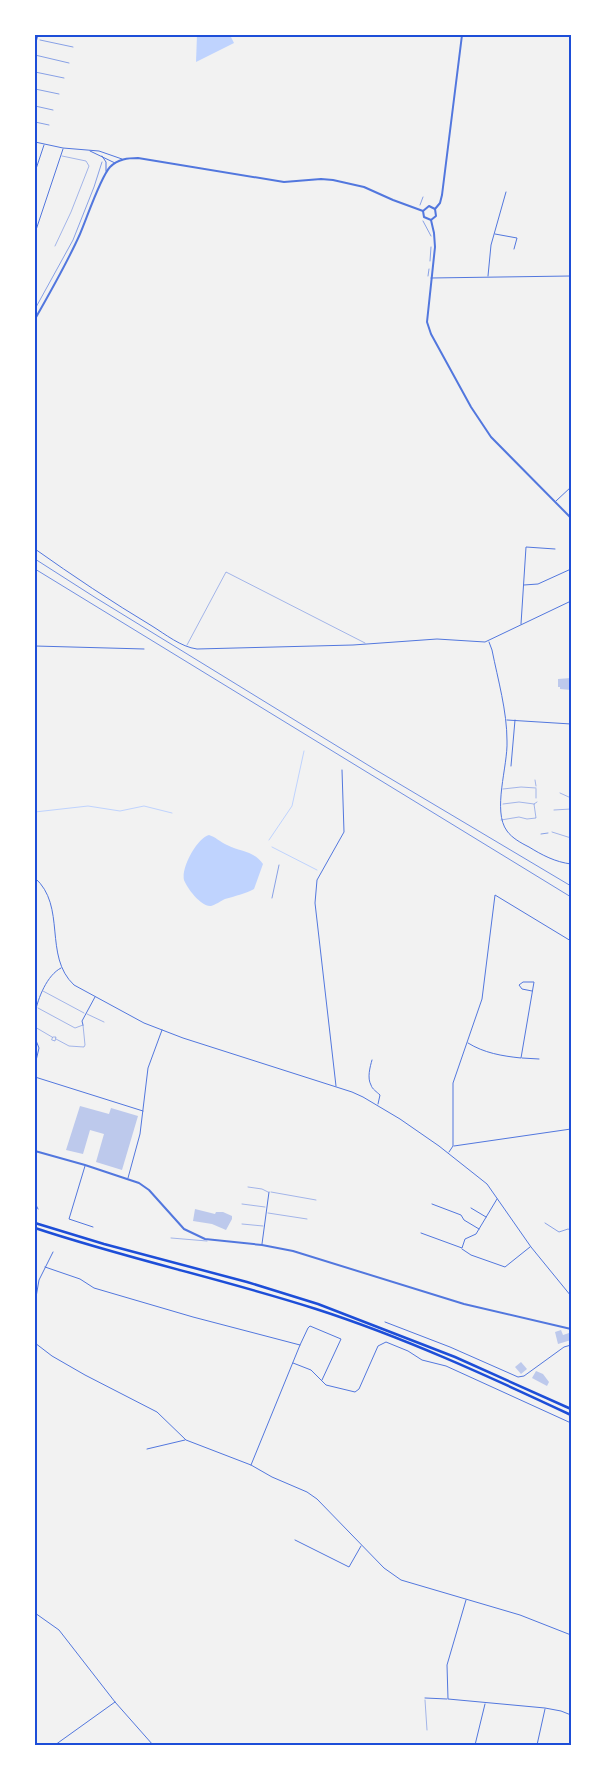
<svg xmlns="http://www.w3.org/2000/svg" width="606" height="1780" viewBox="0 0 606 1780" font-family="Montserrat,sans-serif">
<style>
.water{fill:#bfd3fe}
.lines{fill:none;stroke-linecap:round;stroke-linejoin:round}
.stream{stroke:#bfd3fe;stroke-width:1}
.building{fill:#bdc9ec}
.path{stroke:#1d4ed8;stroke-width:0.5}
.service{stroke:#5277de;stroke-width:0.5}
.minor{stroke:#5277de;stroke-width:1}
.tertiary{stroke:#5277de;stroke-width:2}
.motorway{stroke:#1d4ed8;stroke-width:2.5}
.tram{stroke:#7290e2;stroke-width:1}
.rail{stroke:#7290e2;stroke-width:1}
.neatline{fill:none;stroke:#1d4ed8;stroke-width:2}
</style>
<rect width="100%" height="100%" fill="#f2f2f2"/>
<g class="water">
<path d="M197,35H230L234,43L196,62Z"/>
<path d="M209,835C216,837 220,842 227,845C240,852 253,850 263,864L254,889C245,894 235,896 225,899C221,901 215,905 211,906C201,907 187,888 184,880C181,868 197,838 209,835Z"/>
</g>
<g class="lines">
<g class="stream">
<path d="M35,812L88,806L120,811L144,806L172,813"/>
<path d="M269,840L292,806L304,751"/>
<path d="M272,847L317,870"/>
</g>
</g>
<g class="building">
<path d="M571,678V690L560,689V687H558V679Z"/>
<path d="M80,1106L109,1114L111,1108L138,1116L122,1170L96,1162L104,1134L90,1130L83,1154L66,1150Z"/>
<path d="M195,1209L215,1214L216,1212H223L232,1216V1219L226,1230L212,1224L193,1221Z"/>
<path d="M561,1330L563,1335L569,1333L571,1340L558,1344L555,1332Z"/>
<path d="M521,1362L527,1369L521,1374L515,1367Z"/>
<path d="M536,1371L543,1374L549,1382L547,1386L532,1378Z"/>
</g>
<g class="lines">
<g class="path">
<path d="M40,40L73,47"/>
<path d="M35,55L69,63"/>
<path d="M35,72L64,78"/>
<path d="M35,89L59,94"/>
<path d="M35,106L53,110"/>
<path d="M35,122L49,125"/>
<path d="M420,205L423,197"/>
<path d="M423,221L431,236"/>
<path d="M430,261L431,247"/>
<path d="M428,276L429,269"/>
<path d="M35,309L73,240L94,187L102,162"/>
<path d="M541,834L548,833"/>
<path d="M272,898L279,865"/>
<path d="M545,1223L559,1232L568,1229L571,1230"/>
</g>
<g class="service">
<path d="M55,246L71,212L89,166L86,161L62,156"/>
<path d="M187,645L226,572L365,643"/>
<path d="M535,780L536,786"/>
<path d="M503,789L521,787L536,788"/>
<path d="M536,789V798"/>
<path d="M560,793L571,798"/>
<path d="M503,804L519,802L534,804"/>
<path d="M554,810L571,809"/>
<path d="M501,820L519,817L527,819L536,818L534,804L537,802"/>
<path d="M552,832L571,838"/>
<path d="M43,991L84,1013"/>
<path d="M38,1008L75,1028L83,1025L85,1045L84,1047L69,1046L56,1039"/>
<path d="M87,1014L104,1022"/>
<path d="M35,1027L52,1037"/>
<path d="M53,1037H56L55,1041L52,1040Z"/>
<path d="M248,1187L262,1189L268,1192"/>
<path d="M271,1192L316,1200"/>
<path d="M242,1204L265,1207"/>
<path d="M268,1213L307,1219"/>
<path d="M242,1224L263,1226"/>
<path d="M171,1238L207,1241"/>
<path d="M425,1700L427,1730"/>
</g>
<g class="minor">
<path d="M35,46L38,35"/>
<path d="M35,142L63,148L99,151L122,159"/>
<path d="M90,151L115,163"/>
<path d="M102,156L106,162V171"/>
<path d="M35,172L44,145"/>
<path d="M35,233L63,149"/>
<path d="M495,234L517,238L514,249"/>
<path d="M488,276L491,245L506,192"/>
<path d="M431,278L571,276"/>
<path d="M556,501L571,487"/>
<path d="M35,549C73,576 112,602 152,626C165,634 181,647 197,649L353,645L437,639L485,642L571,601"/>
<path d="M524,585L538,584L571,569"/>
<path d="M521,624L526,547L555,549"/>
<path d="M489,642L492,650C498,680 507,711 507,741C508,766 492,811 507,831C512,838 521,843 529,847C542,855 555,862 571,864"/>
<path d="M35,646L144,649"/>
<path d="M507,720L571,724"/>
<path d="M511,766L515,720"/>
<path d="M35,878C67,906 43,956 74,985L144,1023L183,1038L352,1092L363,1097L400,1119L439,1146L487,1184L531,1247L571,1296"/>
<path d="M35,1013C38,998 47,975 61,968"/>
<path d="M83,1025L82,1021L95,997"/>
<path d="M35,1038L39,1048L35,1065"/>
<path d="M468,1043C484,1053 502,1056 521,1058C525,1033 530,1007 534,982H523L519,985L522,989L532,991"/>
<path d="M522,1058L539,1059"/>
<path d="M372,1060C370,1067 367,1078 371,1085C372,1089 377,1092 380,1095L378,1104"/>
<path d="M35,1077L143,1111"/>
<path d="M336,1086L315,903L317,880L344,832L342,770"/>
<path d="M454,1146L571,1129"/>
<path d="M449,1152L453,1146V1083L482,999L495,895L571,941"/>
<path d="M85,1166L69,1219L93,1227"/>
<path d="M128,1178L140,1134L148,1068L162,1030"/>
<path d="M35,1203L38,1209"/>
<path d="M432,1204L461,1215L464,1220L479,1229"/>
<path d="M471,1208L486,1217"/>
<path d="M421,1233L462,1248L465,1239L476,1234L497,1199"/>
<path d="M262,1244L269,1192"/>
<path d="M462,1249L471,1255L505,1267L530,1247"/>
<path d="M45,1267L80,1279L94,1288L193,1317L300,1345"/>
<path d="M35,1303L39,1280L53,1252"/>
<path d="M385,1322L450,1347L518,1377L524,1376L564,1347L571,1345"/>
<path d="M35,1343L52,1356L85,1375L157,1412L186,1440L251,1465L272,1477L307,1492L317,1499L384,1568L401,1580L520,1615L571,1635"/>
<path d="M293,1363L311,1370L326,1385L355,1392L359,1389L378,1346L386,1342L408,1351L422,1360L446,1366L571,1423"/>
<path d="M147,1449L185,1440"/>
<path d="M251,1465L300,1345L308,1328L310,1326L341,1339L322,1380"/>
<path d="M295,1540L349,1567L361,1546"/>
<path d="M466,1600L447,1665L448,1699L545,1708L561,1711L571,1715"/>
<path d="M35,1613L59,1630L115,1702L153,1745"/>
<path d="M425,1698L447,1699"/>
<path d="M55,1745L115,1702"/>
<path d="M475,1745L485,1704"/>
<path d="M537,1745L545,1709"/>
</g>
<g class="tertiary">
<path d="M435,209L440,203L442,195L462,35"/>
<path d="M423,211L429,206L435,209"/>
<path d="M423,211L424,217L431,220"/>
<path d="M431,220L434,233L435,247L427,322L431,334L471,407L491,437L571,518"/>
<path d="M431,220L436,216L435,209"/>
<path d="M35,319C51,291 67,263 80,234C87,218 100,178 110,167C118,159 128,158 138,158L284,182L321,179L333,180L364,187L393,200L423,211"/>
<path d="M35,1151L85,1165L139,1183L149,1190L184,1229L205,1239L262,1245L293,1251L464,1304L571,1329"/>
</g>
<g class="motorway">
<path d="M35,1223L104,1244L247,1282L318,1304L455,1357L571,1409"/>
<path d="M35,1228C128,1259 223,1279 316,1309C403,1337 488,1376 571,1415"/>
</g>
<path class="tram" d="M35,569L571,897"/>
<path class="rail" d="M35,559L96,598L376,770L571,886"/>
</g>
<rect width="606" height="1780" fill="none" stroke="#ffffff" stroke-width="72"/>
<rect x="36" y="36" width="534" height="1708" class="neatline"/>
</svg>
